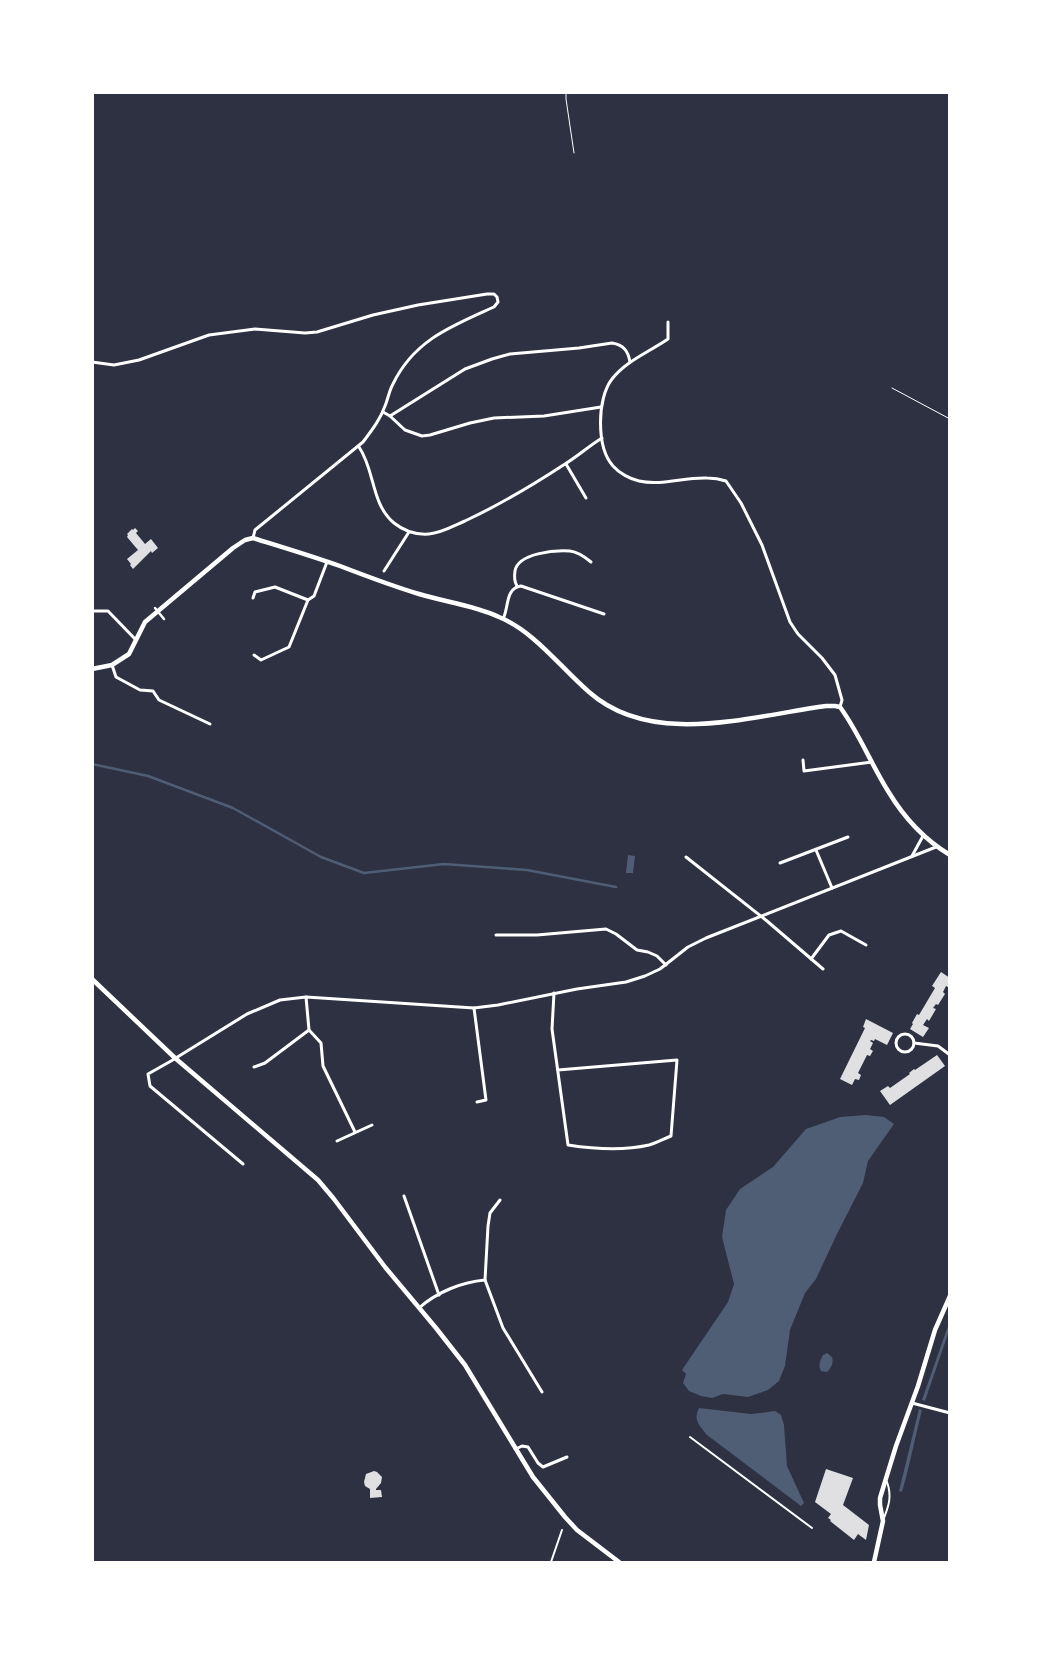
<svg xmlns="http://www.w3.org/2000/svg" width="1042" height="1655" viewBox="0 0 1042 1655" font-family="Barlow,sans-serif">
<style>
.water{fill:#4f5d75}
.lines{fill:none;stroke-linecap:round;stroke-linejoin:round}
.stream{stroke:#4f5d75;stroke-width:2.5}
.building{fill:#e0e0e3}
.path{stroke:#fff;stroke-width:1}
.service{stroke:#fff;stroke-width:2}
.pedestrian{stroke:#fff;stroke-width:2.5}
.minor{stroke:#fff;stroke-width:3}
.tertiary{stroke:#fff;stroke-width:4.5}
</style>
<rect width="100%" height="100%" fill="#2d3142"/>
<g class="water">
<path d="M628,855L635,856L633,873H626Z"/>
<path d="M866,1115L884,1117L894,1124L868,1161L863,1183L837,1234L816,1279L805,1293L790,1330L785,1366L779,1381L768,1390L748,1397L723,1394L712,1398L701,1396L689,1391L683,1383L686,1374L682,1370L728,1302L734,1284L722,1237L726,1210L740,1189L773,1167L806,1129L840,1117Z"/>
<path d="M949,1323V1331L925,1401L922,1400Z"/>
<path d="M827,1353L832,1357C834,1363 831,1368 827,1372L821,1371C818,1366 820,1360 823,1355Z"/>
<path d="M699,1408L751,1414L775,1411L781,1415L784,1425L787,1466L804,1503L801,1506L707,1435C699,1425 693,1420 699,1408Z"/>
<path d="M919,1409L922,1410C915,1437 910,1465 902,1492L899,1491Z"/>
</g>
<g class="lines">
<path class="stream" d="M92,764L148,776L233,808L321,857L364,873L444,864L527,870L616,887"/>
</g>
<g class="building">
<path d="M135,528L138,531L136,533L145,544L151,539L158,548L152,553L151,551L133,569L130,565L131,564L127,559L138,550L127,537L128,535L127,534L132,529L133,530Z"/>
<path d="M941,972L950,978V988L946,986L943,992L945,994L938,1005L936,1004L933,1008L936,1009L929,1021L927,1019L923,1025L929,1028L923,1037L910,1029L913,1024L912,1023L917,1014L919,1015L935,988L932,986Z"/>
<path d="M866,1019L893,1033L887,1045L875,1039L874,1041L871,1040L870,1041L873,1043L870,1049L873,1051L870,1056L867,1055L858,1073L861,1075L859,1080L855,1079L852,1085L840,1079L865,1028L863,1027Z"/>
<path d="M937,1055L945,1066L890,1105L880,1091L888,1086L890,1088L910,1074L909,1073L914,1069L915,1070Z"/>
<path d="M826,1469L853,1478L843,1505L869,1525L866,1540L858,1534L854,1540L830,1521L831,1520L828,1518L831,1514L815,1502Z"/>
<path d="M374,1471L377,1472L382,1477L381,1483L376,1489V1490H381L382,1497L370,1498V1489L365,1486L364,1482L366,1474Z"/>
</g>
<g class="lines">
<g class="path">
<path d="M566,92V99L574,153"/>
<path d="M892,388L950,419"/>
</g>
<g class="service">
<path d="M690,1437L812,1528"/>
<path d="M884,1518C889,1505 892,1496 887,1482"/>
<path d="M551,1562L562,1530"/>
</g>
<path class="pedestrian" d="M155,608L164,619"/>
<g class="minor">
<path d="M668,322V339C649,352 626,361 612,379C597,398 596,447 613,466C619,473 630,479 639,481C662,486 684,477 707,478C713,478 720,479 726,481L741,503L762,545L790,622L798,634L822,658L835,675L842,700L840,707"/>
<path d="M92,362L114,365L139,360L209,335L255,329L305,333L317,332L373,315L418,305L487,294H494L497,297L498,302L494,307C452,326 414,340 393,384C389,391 388,399 385,406C380,420 372,430 363,442L255,530L253,538"/>
<path d="M383,412L390,416L465,369L492,359L510,354L579,348L612,343C623,345 628,350 630,362"/>
<path d="M390,416L405,430L422,436L430,435L470,423L494,418L544,416L601,407"/>
<path d="M359,447C375,470 371,504 394,523C404,531 416,535 429,534C442,533 453,526 465,521C499,505 533,485 565,464C578,456 589,446 602,438"/>
<path d="M566,464L586,498"/>
<path d="M384,571L409,532"/>
<path d="M517,586C514,581 514,577 515,571C518,553 555,550 570,551C578,552 585,557 591,562"/>
<path d="M253,598L255,592L275,587L308,600"/>
<path d="M92,611H108L136,640"/>
<path d="M503,619C509,608 505,588 521,586L604,614"/>
<path d="M254,655L261,660L289,647L308,600L314,596L327,562"/>
<path d="M112,665L116,677L140,690L153,691L159,700L210,724"/>
<path d="M803,760L804,771L872,762"/>
<path d="M816,850L832,888"/>
<path d="M912,856L923,836"/>
<path d="M686,857L767,921L823,969"/>
<path d="M780,863L848,837"/>
<path d="M496,935H537L606,929L616,934L637,950L648,952L657,956L666,965"/>
<path d="M811,959L829,935L841,931L866,945"/>
<path d="M554,993L552,1029L568,1145C594,1149 623,1151 649,1145C656,1143 663,1139 671,1136L677,1060L558,1070"/>
<path d="M306,997L309,1030L321,1043L323,1066L355,1132"/>
<path d="M474,1008L486,1100L477,1102"/>
<circle cx="905" cy="1043" r="9"/>
<path d="M914,1043L938,1046L950,1055"/>
<path d="M254,1067L265,1063L309,1030"/>
<path d="M337,1141L372,1125"/>
<path d="M243,1164L150,1086L148,1074L171,1061L247,1014L280,1000L306,997L474,1008L498,1005L577,989L626,982L645,976L660,969L688,947L706,938L936,847"/>
<path d="M404,1196L439,1295"/>
<path d="M485,1280L503,1328L542,1392"/>
<path d="M419,1308C437,1292 462,1282 485,1280L488,1226L490,1213L500,1200"/>
<path d="M912,1403L950,1413"/>
<path d="M516,1449L522,1446L528,1447L538,1463L543,1467L567,1457"/>
</g>
<g class="tertiary">
<path d="M92,669L112,665L129,654L145,622L233,548L245,540L253,538C282,547 312,556 340,566C366,576 392,586 419,594C445,602 474,605 499,617C535,632 560,667 589,692C652,748 751,716 826,706H835L840,707C859,733 871,764 888,791C903,816 925,840 950,855"/>
<path d="M92,979L175,1058L318,1180L334,1199L385,1267L436,1328L465,1365L533,1477L565,1517L577,1530L619,1562"/>
<path d="M874,1562L883,1521L880,1505V1498L896,1446L918,1386L935,1330L950,1296"/>
</g>
</g>
<rect width="1042" height="1655" fill="none" stroke="#ffffff" stroke-width="188"/>
</svg>
